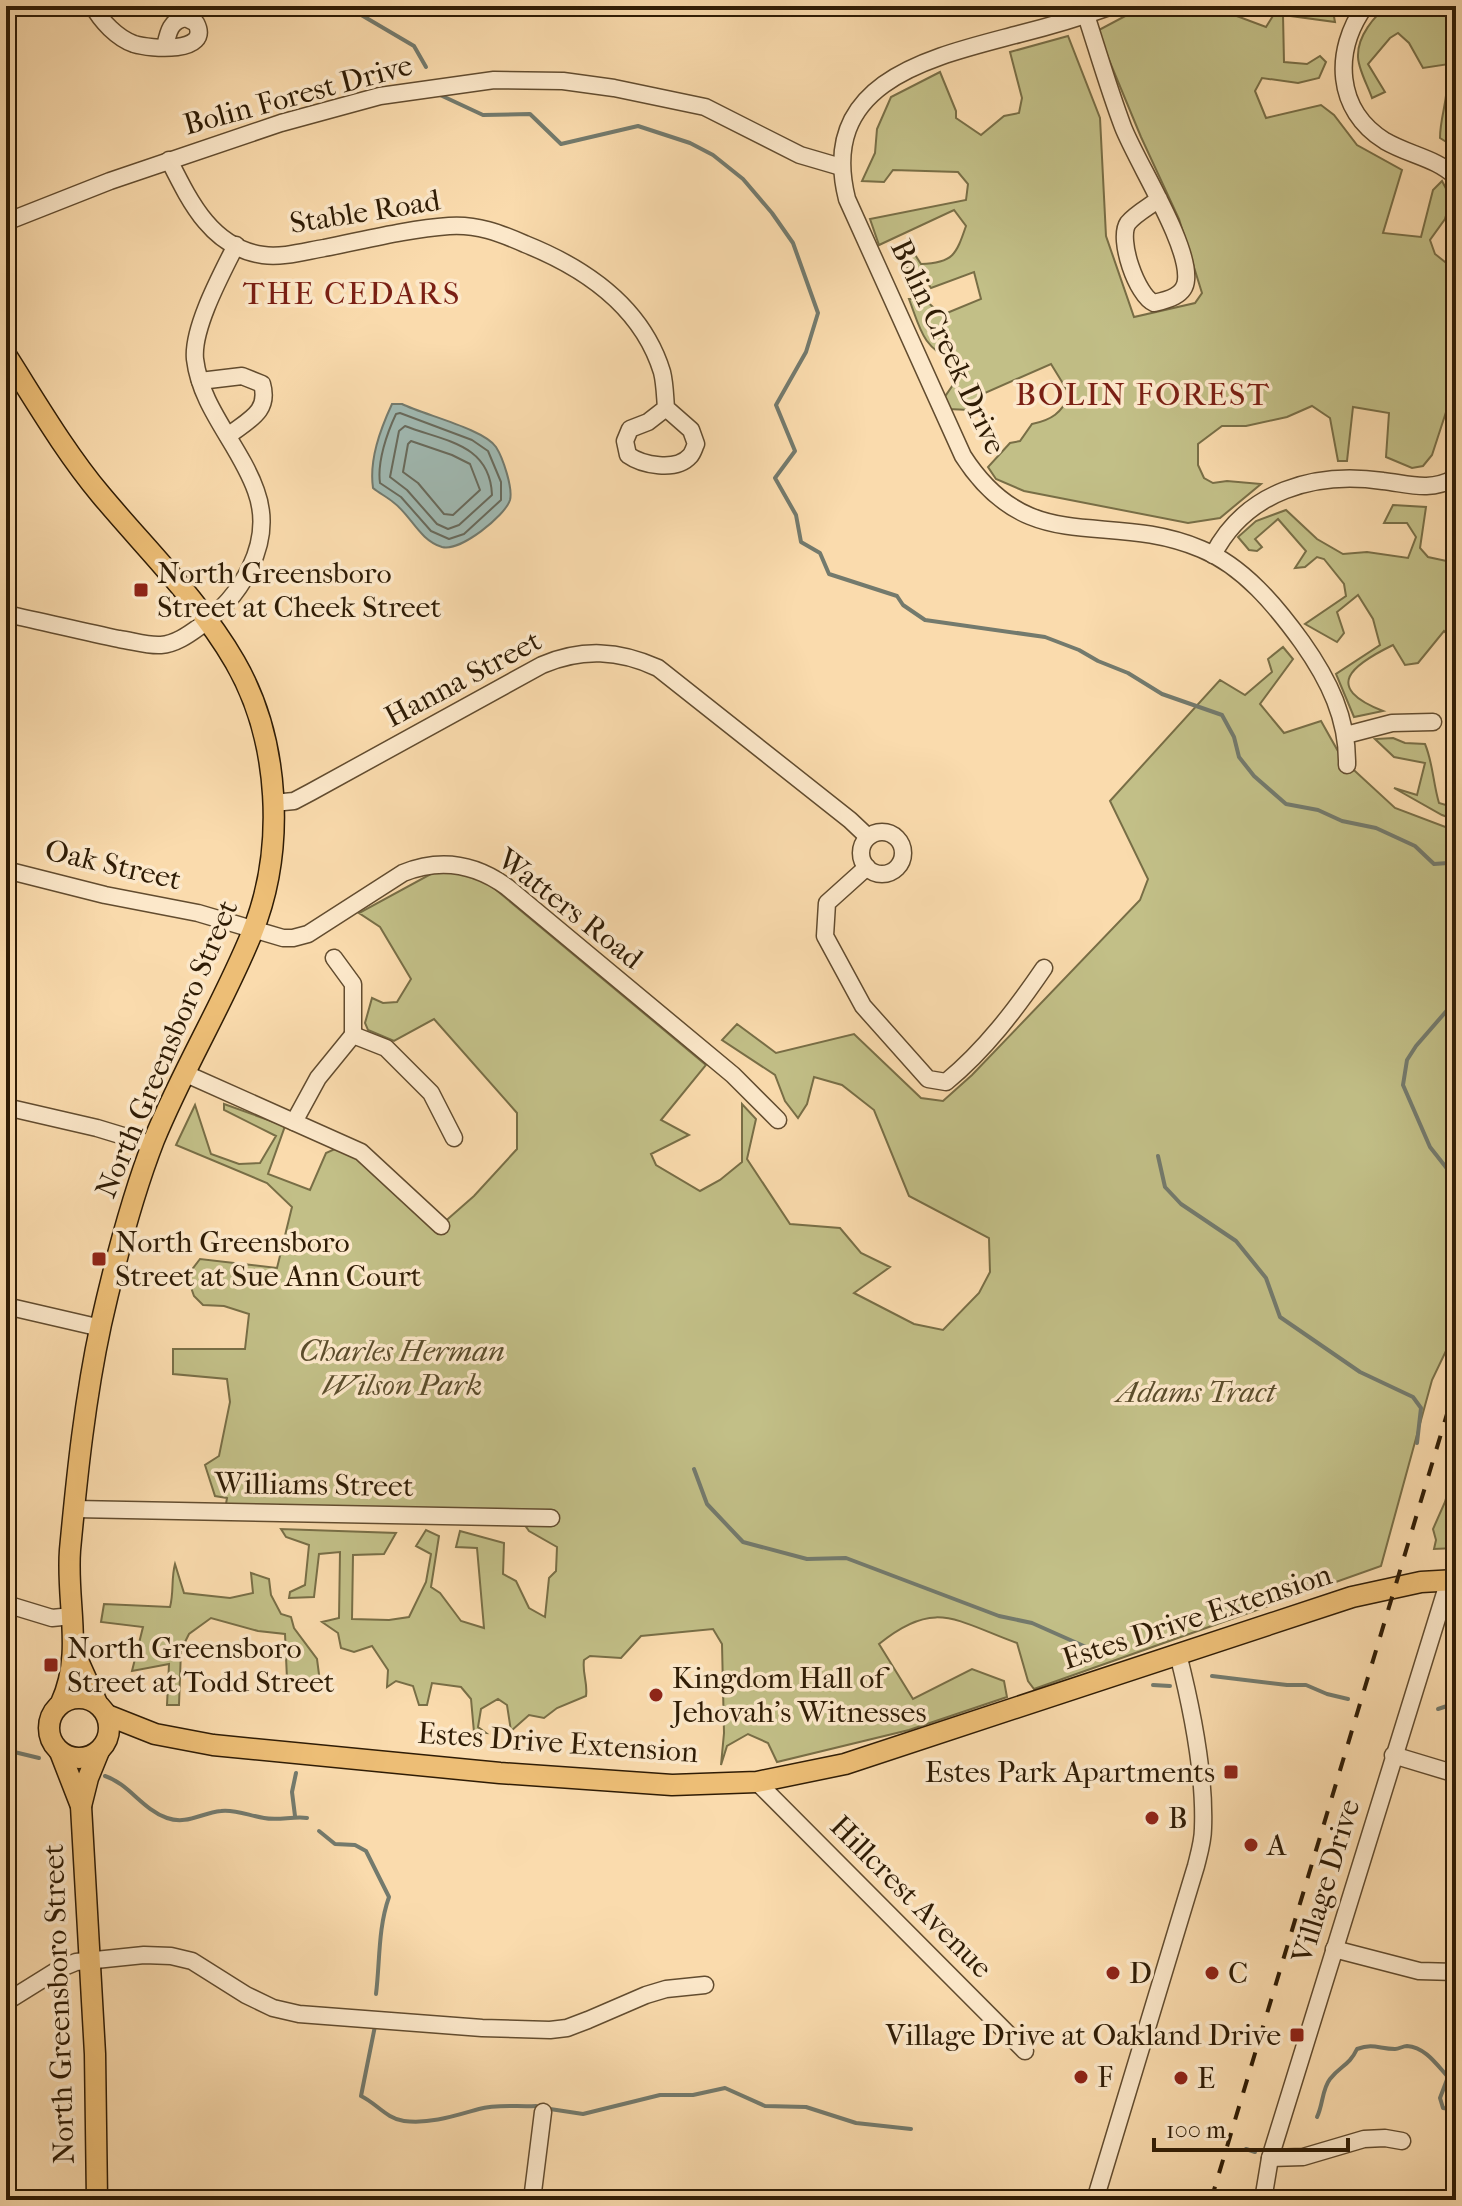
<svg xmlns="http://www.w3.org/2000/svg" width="1462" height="2206" viewBox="0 0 1462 2206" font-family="'IM FELL French Canon',serif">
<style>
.green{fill:#c2bf87;stroke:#786e46;stroke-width:2}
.water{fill:#a0b9b2;stroke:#737a6d;stroke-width:2}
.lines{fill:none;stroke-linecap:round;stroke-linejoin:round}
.shore{stroke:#686a5c;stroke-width:2}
.stream{stroke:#737a6d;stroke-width:4}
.minor-casing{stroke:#624c2f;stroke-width:19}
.major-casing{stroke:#2f1c05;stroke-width:23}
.minor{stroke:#fce8ca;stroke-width:16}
.major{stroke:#edbe76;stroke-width:20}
.rail{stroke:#2f1c05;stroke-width:4;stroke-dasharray:14 14;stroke-linecap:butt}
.poi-dot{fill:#8f2418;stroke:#fce8ca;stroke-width:3}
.labels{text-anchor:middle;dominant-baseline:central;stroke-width:7;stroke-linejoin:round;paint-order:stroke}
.street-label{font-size:30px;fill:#2f1c05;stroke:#fce8ca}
.poi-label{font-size:30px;fill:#2f1c05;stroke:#fce8ca;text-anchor:start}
.park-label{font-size:30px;font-style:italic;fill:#5b4d2c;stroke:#fce8ca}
.neighbourhood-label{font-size:32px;letter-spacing:2px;fill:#7a1f14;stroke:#fce8ca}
</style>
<rect width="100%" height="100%" fill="#fadbad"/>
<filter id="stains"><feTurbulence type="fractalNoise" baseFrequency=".0025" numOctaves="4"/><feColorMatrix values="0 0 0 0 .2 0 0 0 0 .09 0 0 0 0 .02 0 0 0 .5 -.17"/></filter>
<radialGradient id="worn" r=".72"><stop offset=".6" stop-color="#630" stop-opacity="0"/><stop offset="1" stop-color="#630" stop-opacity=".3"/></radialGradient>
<g class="green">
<path d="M1144,6H1233L1234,15L1266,27L1279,6H1332L1335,22L1283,15L1284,62L1307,64L1320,56L1326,62L1319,78L1298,83L1262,78L1255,91L1266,118L1321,105L1334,115L1357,145L1402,170L1383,233L1421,237L1433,190L1442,181L1451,198L1445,219L1430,240L1435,254L1455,270L1452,305L1456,322V449H1451L1453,433L1448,406L1432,455L1423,466L1412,468L1386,457L1389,413L1353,407L1347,461H1338L1330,418L1312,406L1287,417L1246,426H1222L1198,444V465L1204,478L1213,483L1227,481L1261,484L1220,518L1188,523L1024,491L996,479L988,467L1010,443L1020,441L1032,424C1052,420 1061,413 1070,395L1051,364L978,396L970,410L948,409L944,398L957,379L954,362C922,346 921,331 909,299H924L942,315L981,299L974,272L931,288L923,276L903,266L897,253L910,247L921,264C953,263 956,255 966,226L954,210L879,245L870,219L966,200L968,184L958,172L893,170L884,182L862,181L875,153L877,129L891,97L940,72L956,111V118L981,135L1004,116L1019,113L1022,98L1010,52L1068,36L1100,118L1106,236L1134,317L1195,303L1202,293L1179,219L1141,137L1097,31Z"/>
<path d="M1388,6H1456V63L1423,68L1409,43L1398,33L1390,38L1368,64L1385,92L1372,98C1368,86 1357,67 1358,55C1358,36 1374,16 1388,6Z"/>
<path d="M1456,74V109L1448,143L1440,138C1440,116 1449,98 1447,75Z"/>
<path d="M1393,505L1426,507L1420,548L1428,557L1456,563V643L1444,631L1418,663L1405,665L1393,645C1352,665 1322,687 1383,711L1354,717L1336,674L1380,645L1373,619L1358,595L1337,612L1344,633L1337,642L1305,624L1346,596L1344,584L1324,559L1317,557L1305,567L1295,568L1306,551L1278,519L1255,539L1262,547L1257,551L1249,550L1238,537L1256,521L1286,510L1317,539L1343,554L1367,552L1408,558L1416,537L1407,523H1384Z"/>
<path d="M1283,647L1293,659L1260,704L1284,733L1321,721L1343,760L1395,808L1456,831V1330L1432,1380L1381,1566L1034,1689L1028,1681L1017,1643C956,1621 935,1598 879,1644L913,1699L972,1669L1004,1681L1007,1697L909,1730L777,1762L768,1743L748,1734L727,1746L721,1765L724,1733L722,1644L713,1629L641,1636L621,1658L590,1656L584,1660C582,1673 588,1683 586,1696L557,1708L544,1718L529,1715L511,1731L507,1705L498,1699L481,1709L478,1727L486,1733L474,1732L471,1699L461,1687L432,1683L427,1705H419L413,1686L396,1681L387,1687L388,1670L372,1646L354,1652L341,1648L338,1633L322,1622L339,1618L340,1552L319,1554L314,1597L289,1598L290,1592L305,1585L309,1545L286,1537L281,1529L396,1533L384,1554L353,1555L352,1619L389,1620L409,1617L426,1582L431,1554L416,1546L426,1530L439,1536L431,1587L440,1593L461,1621L484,1628L477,1548L456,1547L460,1531L504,1543L503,1574L516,1581L529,1608L545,1617L549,1578L556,1571L557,1547L529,1531L517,1514L510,1510L226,1504L227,1498L215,1496L205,1465L219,1456L230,1402L227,1379L173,1374V1349H245L249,1314L224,1306L203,1305L194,1296L187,1276L200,1259L277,1268L292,1207L267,1183L176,1145L195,1105L211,1154L239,1164L260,1163L276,1136L224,1110V1104L285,1126L268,1174L310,1190L326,1153L337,1148L360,1157L441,1225L474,1196L517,1149V1113L434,1019L394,1041L368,1030L365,1023L372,998L383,1003L397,1002L411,979L380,927L359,913L440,869H471L706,1065L661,1120L689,1135L651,1154L656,1165L700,1191L720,1180L742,1162V1104L756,1119L747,1159L790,1224L840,1228L861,1253L890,1267L854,1293L914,1324L943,1330L979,1293L990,1272L989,1238L909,1196L874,1110L842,1085L814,1077L807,1104L798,1118L785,1101L775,1075L722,1040L737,1024L776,1053L854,1034L921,1098L943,1101L972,1075L1140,900L1148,879L1110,801L1220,680L1245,695L1272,672L1268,659Z"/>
<path d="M1393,738L1405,743L1425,744C1433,763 1433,783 1439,803L1456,808V820L1442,815L1394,788L1417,795L1425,763L1394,757L1375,739Z"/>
<path d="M1456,1462V1548L1434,1549L1436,1540L1433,1529L1445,1502Z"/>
<path d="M175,1564L184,1593L230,1598L253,1593L251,1573L269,1579L271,1595L281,1614L291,1617L294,1628L317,1659L320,1682L287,1679L285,1634L258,1631L211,1618L189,1634L181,1650L179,1705H167L169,1664L132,1671L143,1627L101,1622L104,1604L170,1607C174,1592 171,1579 175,1564Z"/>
</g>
<path class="water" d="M392,404H402C424,415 484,429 496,447C503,458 513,488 510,500C505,516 460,552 442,547C419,540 411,515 393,502C387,497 379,493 373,488C369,460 380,430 392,404Z"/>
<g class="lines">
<g class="shore">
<path d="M400,413L472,440L488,451L501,482V500L464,534L449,539L431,531L401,497L380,483C377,462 387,433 396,414Z"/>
<path d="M405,426C443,441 490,443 492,495L459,525L448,529L437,524L407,490L390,477L399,431Z"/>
<path d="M411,441L452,455L470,464L480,490L453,515L444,514L418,483L403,472L408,444Z"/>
</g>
<g class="stream">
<path d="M346,6L414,46L426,67"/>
<path d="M1450,52H1456"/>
<path d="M438,94L483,115L530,114L561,144L638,126L690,143L713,155L743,179L772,213L793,243L818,313L806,352L776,405L795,451L775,478L796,515L801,542L820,553L829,574L897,596L903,605L925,620L1045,637L1079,650L1098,661L1128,673L1162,694L1222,715L1234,737L1239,757L1254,776L1286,804L1318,810L1342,821L1376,828L1415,846L1434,864L1448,863L1456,881"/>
<path d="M1456,1000L1416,1046L1407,1060L1403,1085L1430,1147L1456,1180"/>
<path d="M1158,1156L1165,1187L1181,1204L1236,1241L1266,1278L1280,1317L1360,1372L1413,1397L1421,1408L1417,1443"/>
<path d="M1454,1451L1456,1450"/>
<path d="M694,1469L707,1504L743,1542L807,1559L846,1558L999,1616L1032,1623L1104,1655"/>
<path d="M1212,1676L1287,1685H1306L1327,1694L1348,1699"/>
<path d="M1153,1685L1170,1686"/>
<path d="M1438,1709L1456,1703"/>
<path d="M6,1750L39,1758"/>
<path d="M105,1776C129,1784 142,1809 167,1818C187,1825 201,1813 221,1811C235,1809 250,1816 264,1818C278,1821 293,1816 307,1818"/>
<path d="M295,1816L292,1792L296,1773"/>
<path d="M319,1831L335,1844L355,1845L366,1851L389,1897C378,1928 380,1961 376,1994"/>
<path d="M375,2026L361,2096C376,2103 387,2119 404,2121C431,2124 454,2116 479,2109C496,2104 518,2107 536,2106"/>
<path d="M550,2109L583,2114L660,2095H693L725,2088L765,2106L806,2107L856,2123L911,2129"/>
<path d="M1317,2117C1323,2105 1322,2089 1330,2079C1341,2065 1349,2066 1357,2049C1374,2043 1379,2049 1395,2049C1399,2049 1403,2046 1407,2046C1425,2047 1437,2065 1448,2077L1440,2098L1443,2108L1456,2110"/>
<path d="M1246,2149L1255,2152"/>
</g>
<defs>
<g id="minor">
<path d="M93,6C101,21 117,38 134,44C150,49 212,54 196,23L186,18C170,20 168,33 165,47"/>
<path d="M1112,6C1081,17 1051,26 1019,34C933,57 817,80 847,199L963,456C1030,560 1106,509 1201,549C1243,566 1276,606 1302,642C1329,680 1348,719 1347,765"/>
<path d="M1365,6C1333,51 1335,110 1385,141C1409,155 1436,158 1456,177"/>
<path d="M1086,15C1098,52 1109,90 1123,127C1137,163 1190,245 1186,280C1185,296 1167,300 1154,303C1137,296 1117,239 1128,223C1135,214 1150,206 1159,199"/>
<path d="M169,160C190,202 212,248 263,255C282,258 306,251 324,248C365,240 407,229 449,226C477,224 500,233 525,244C585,268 642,307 662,372C665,384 665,397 666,408L691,430L696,444C694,448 693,453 690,456C676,472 642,465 628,455L625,441L630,429L648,422L666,408"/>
<path d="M6,222L110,181L281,123L380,96L494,80L563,81L614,88L705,107L800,155L841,167"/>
<path d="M200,381L242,376L262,384C270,412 248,420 228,436"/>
<path d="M1213,555C1246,491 1315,471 1383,481C1409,484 1430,492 1455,478"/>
<path d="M6,614C44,622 81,631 119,639C133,641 148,646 161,645C175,644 188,635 199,627C241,597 275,543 256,491C240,445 201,409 195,359C192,328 222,273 236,245"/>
<path d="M1346,735L1392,723L1433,722"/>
<path d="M273,803L294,801L311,792L542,665C582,648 619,650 658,668L850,820L868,837"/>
<circle cx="882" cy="853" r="21"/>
<path d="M867,867L827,903L825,936L863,1006L928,1079L946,1082C985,1050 1016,1009 1044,968"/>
<path d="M6,870L105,895L198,913L283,938H293L308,934L403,873C440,858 474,863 507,887L733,1075L778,1120"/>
<path d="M334,958L353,984V1035"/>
<path d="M184,1073L361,1152L441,1226"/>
<path d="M6,1107L97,1128L153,1145"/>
<path d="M294,1122L318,1078L353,1035L386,1048L431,1093L454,1138"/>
<path d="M6,1306L101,1328"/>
<path d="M75,1509L551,1518"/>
<path d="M6,1604L52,1618L72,1616"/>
<path d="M1393,1755L1456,1774"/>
<path d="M757,1782L1025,2051"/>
<path d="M1334,1949L1419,1971L1456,1972"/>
<path d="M6,2002L59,1969L76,1962L144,1955L171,1956L192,1961L246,1995L273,2008L299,2014L482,2028L550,2030L567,2028L588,2020L646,1995L666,1989L705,1985"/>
<path d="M1270,2158L1303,2157L1364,2139L1385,2138L1402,2141"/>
<path d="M532,2200L543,2112"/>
<path d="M1095,2200L1196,1866C1199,1854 1203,1841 1203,1828C1205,1775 1191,1705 1178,1654"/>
<path d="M1263,2200L1270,2158L1449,1580"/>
</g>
<g id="major">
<path d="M6,355C36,402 65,452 101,495C146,549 199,600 235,662C280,740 286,849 252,933C223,1004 183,1069 154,1140C131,1199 115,1262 101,1324C85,1398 77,1475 70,1550C66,1603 84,1653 61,1703"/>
<path d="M75,1654L97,1703"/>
<circle cx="79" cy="1728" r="30"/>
<path d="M107,1715L155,1734L213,1745L500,1773L672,1785L757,1782L845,1764L1352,1597L1421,1582L1456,1580"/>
<path d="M60,1752L81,1806L95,2054L97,2200"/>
<path d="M81,1806L88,1778L99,1751"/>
</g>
</defs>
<use href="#minor" class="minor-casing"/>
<use href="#major" class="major-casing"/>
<use href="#minor" class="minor"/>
<use href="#major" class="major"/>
<path class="rail" d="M1211,2200L1456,1384"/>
</g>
<g class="poi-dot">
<rect x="133" y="582" width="16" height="16" rx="4"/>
<rect x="91" y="1251" width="16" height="16" rx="4"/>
<rect x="43" y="1657" width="16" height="16" rx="4"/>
<circle cx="656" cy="1695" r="8"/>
<rect x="1223" y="1764" width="16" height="16" rx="4"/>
<circle cx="1152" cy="1818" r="8"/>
<circle cx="1251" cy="1845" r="8"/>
<circle cx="1113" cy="1973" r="8"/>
<circle cx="1212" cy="1973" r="8"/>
<rect x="1289" y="2027" width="16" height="16" rx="4"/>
<circle cx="1081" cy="2077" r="8"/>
<circle cx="1181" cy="2078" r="8"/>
</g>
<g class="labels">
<g class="street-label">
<text transform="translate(298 95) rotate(-15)">Bolin Forest Drive</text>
<text transform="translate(365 212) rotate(-9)">Stable Road</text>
<text transform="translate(948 347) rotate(65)">Bolin Creek Drive</text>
<text transform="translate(463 679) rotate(-28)">Hanna Street</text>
<text transform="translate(113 865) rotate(13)">Oak Street</text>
<text transform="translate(570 909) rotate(38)">Watters Road</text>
<text transform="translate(167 1049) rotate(-67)">North Greensboro Street</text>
<text transform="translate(314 1485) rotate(1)">Williams Street</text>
<text transform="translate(1197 1617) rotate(-18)">Estes Drive Extension</text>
<text transform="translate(558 1743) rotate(4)">Estes Drive Extension</text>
<text transform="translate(1326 1881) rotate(-73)">Village Drive</text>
<text transform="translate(911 1897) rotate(45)">Hillcrest Avenue</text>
<text transform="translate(59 2004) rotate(-92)">North Greensboro Street</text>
</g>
<g class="poi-label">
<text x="157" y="573">North Greensboro<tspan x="157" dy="34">Street at Cheek Street</tspan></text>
<text x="115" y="1242">North Greensboro<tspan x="115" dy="34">Street at Sue Ann Court</tspan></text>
<text x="67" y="1648">North Greensboro<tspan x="67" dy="34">Street at Todd Street</tspan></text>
<text x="672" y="1678">Kingdom Hall of<tspan x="672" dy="34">Jehovah’s Witnesses</tspan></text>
<text x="1215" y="1772" text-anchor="end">Estes Park Apartments</text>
<text x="1168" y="1818">B</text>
<text x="1267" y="1845">A</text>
<text x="1129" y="1973">D</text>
<text x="1228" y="1973">C</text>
<text x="1281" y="2035" text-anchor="end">Village Drive at Oakland Drive</text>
<text x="1097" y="2077">F</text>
<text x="1197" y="2078">E</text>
</g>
<g class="park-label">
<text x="402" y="1351">Charles Herman<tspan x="402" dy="34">Wilson Park</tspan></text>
<text x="1196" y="1392">Adams Tract</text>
</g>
<g class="neighbourhood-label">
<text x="352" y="293">THE CEDARS</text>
<text x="1143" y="394">BOLIN FOREST</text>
</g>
</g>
<rect width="1462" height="2206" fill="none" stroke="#fadbad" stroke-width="32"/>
<rect x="8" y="8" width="1446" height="2190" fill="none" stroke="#2f1c05" stroke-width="4"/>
<rect x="16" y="16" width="1430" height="2174" fill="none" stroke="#2f1c05" stroke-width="2"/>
<path d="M1154 2138v12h194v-12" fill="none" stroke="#2f1c05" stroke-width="4"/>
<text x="1166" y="2138" font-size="24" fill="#2f1c05" stroke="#fce8ca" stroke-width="6" paint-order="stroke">100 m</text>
<rect width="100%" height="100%" filter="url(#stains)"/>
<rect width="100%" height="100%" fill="url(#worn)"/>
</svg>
